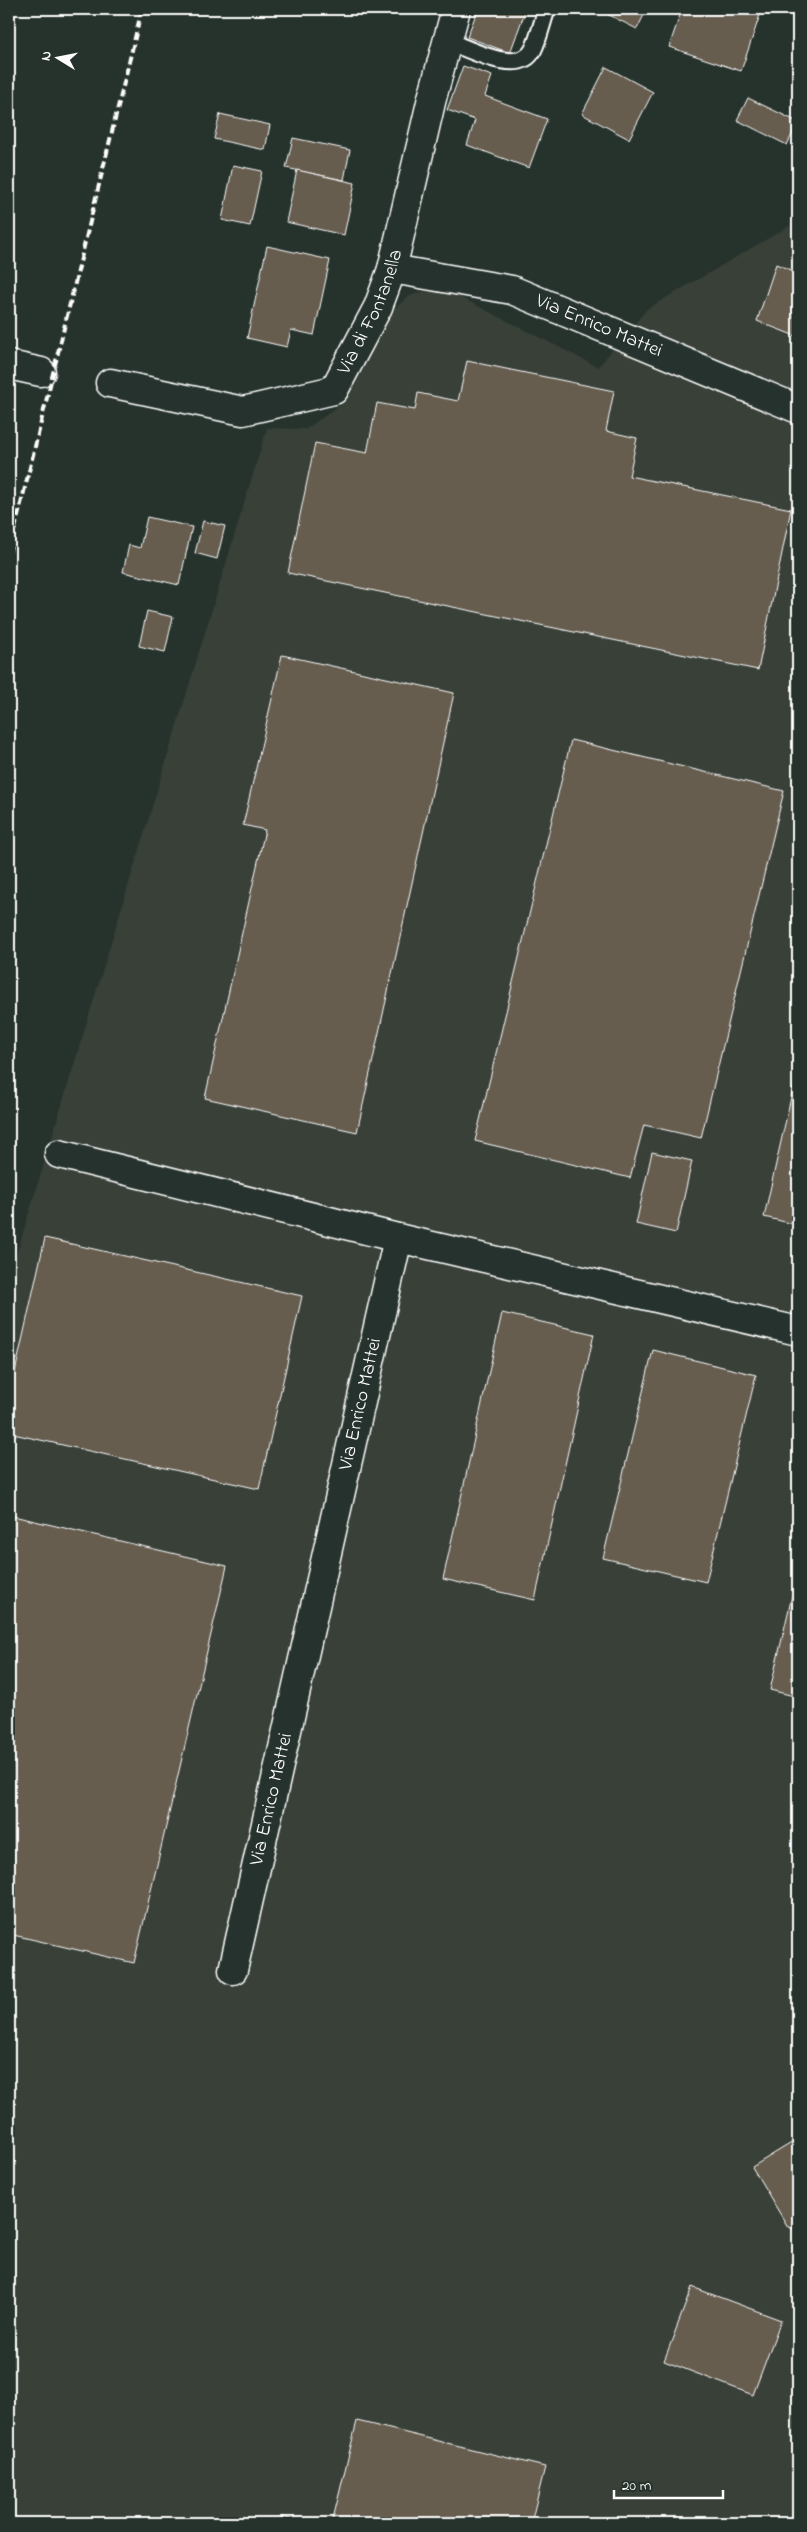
<svg xmlns="http://www.w3.org/2000/svg" width="807" height="2532" viewBox="0 0 807 2532" font-family="'Indie Flower',sans-serif">
<style>
.built{fill:#394038}
.building{fill:#665d50;stroke:#fff}
.lines{fill:none;stroke-linecap:round;stroke-linejoin:round}
.service-casing{stroke:#fff;stroke-width:20}
.minor-casing{stroke:#fff;stroke-width:31}
.service{stroke:#26332d;stroke-width:16}
.minor{stroke:#26332d;stroke-width:28}
.rail{stroke:#fff;stroke-width:4;stroke-dasharray:8 4;stroke-linecap:butt}
.labels{text-anchor:middle;dominant-baseline:central;stroke-width:5;stroke-linejoin:round;paint-order:stroke}
.street-label{font-size:20px;fill:#fff;stroke:#26332d}
</style>
<rect width="100%" height="100%" fill="#26332d"/>
<filter id="ink" filterUnits="userSpaceOnUse"><feTurbulence type="fractalNoise" baseFrequency=".02" numOctaves="2"/><feDisplacementMap in="SourceGraphic" scale="10" xChannelSelector="R" yChannelSelector="G"/><feConvolveMatrix kernelMatrix="1 2 1 2 8 2 1 2 1" color-interpolation-filters="sRGB"/></filter>
<g filter="url(#ink)">
<path class="built" d="M798,221V2523H9V1279L267,428L306,429L342,404L382,319L408,297L420,292L448,291L598,367L647,309Z"/>
<g class="building">
<path d="M478,9H526L510,53L467,37Z"/>
<path d="M597,9H647L637,29Z"/>
<path d="M682,9H762L741,71L669,47Z"/>
<path d="M463,66L492,76L485,96L547,119L529,168L467,145L475,120L447,110Z"/>
<path d="M606,67L653,92L629,139L582,114Z"/>
<path d="M748,98L798,122L787,145L737,120Z"/>
<path d="M220,114L270,125L265,150L214,139Z"/>
<path d="M293,138L350,150L344,180L286,168Z"/>
<path d="M233,165L262,171L250,226L222,220Z"/>
<path d="M297,170L355,183L344,235L286,222Z"/>
<path d="M267,246L330,260L314,335L291,330L287,347L247,338Z"/>
<path d="M776,264L798,273V337L757,321Z"/>
<path d="M467,361L614,391L606,431L637,438L629,476L791,509L758,670L288,573L315,443L367,453L377,403L415,410L418,393L458,401Z"/>
<path d="M147,517L192,527L179,585L123,572L129,545L140,548Z"/>
<path d="M203,521L225,526L217,559L195,553Z"/>
<path d="M147,611L173,617L165,652L139,646Z"/>
<path d="M282,655L454,693L357,1132L205,1098L265,830L243,825Z"/>
<path d="M571,740L784,791L701,1138L644,1125L630,1178L475,1141Z"/>
<path d="M798,1066V1225L764,1217Z"/>
<path d="M652,1152L692,1161L676,1233L636,1224Z"/>
<path d="M45,1238L302,1296L259,1489L9,1433V1399Z"/>
<path d="M502,1313L594,1334L535,1600L443,1579Z"/>
<path d="M653,1350L756,1375L706,1582L603,1558Z"/>
<path d="M9,1515L227,1566L134,1963L9,1934Z"/>
<path d="M798,1570V1697L770,1690Z"/>
<path d="M798,2139V2230L788,2227L752,2167Z"/>
<path d="M692,2287L781,2320L753,2395L664,2361Z"/>
<path d="M357,2421L545,2467L531,2523H332Z"/>
<path d="M282,2517L308,2523H281Z"/>
</g>
<g class="lines">
<defs>
<path id="service" d="M447,41C468,48 519,77 533,50C539,38 542,22 547,9"/>
<g id="minor">
<path id="s1" d="M392,269L512,290L798,409"/>
<path d="M9,365L41,372"/>
<path id="s2" d="M110,383L243,411L334,390L378,307L392,269L432,98L456,9"/>
<path d="M59,1154L398,1238L798,1331"/>
<path id="s3" d="M233,1970L398,1238"/>
</g>
</defs>
<use href="#service" class="service-casing"/>
<use href="#minor" class="minor-casing"/>
<use href="#service" class="service"/>
<use href="#minor" class="minor"/>
<path class="rail" d="M9,553L142,9"/>
</g>
</g>
<g class="labels">
<g class="street-label">
<text stroke="none"><textPath href="#s2" startOffset="316">Via di Fontanella</textPath></text>
<text stroke="none"><textPath href="#s1" startOffset="216">Via Enrico Mattei</textPath></text>
<text stroke="none"><textPath href="#s3" startOffset="580">Via Enrico Mattei</textPath></text>
<text stroke="none"><textPath href="#s3" startOffset="175">Via Enrico Mattei</textPath></text>
</g>
</g>
<rect width="807" height="2532" fill="none" stroke="#26332d" stroke-width="30"/>
<rect x="15" y="15" width="777" height="2502" fill="none" stroke="#fff" stroke-width="2" filter="url(#ink)"/>
<g transform="translate(58 58) rotate(280)" stroke="#26332d" stroke-width="4" paint-order="stroke">
<path d="M0-4L9 19L0 12L-9 19Z" fill="#ffffff"/>
<text y="-8" font-size="14" font-weight="bold" text-anchor="middle" fill="#ffffff">N</text>
</g>
<path d="M614 2490v8h109v-8" fill="none" stroke="#ffffff" stroke-width="2.5"/>
<text x="622" y="2490" font-size="15" fill="#ffffff" stroke="#26332d" stroke-width="4" paint-order="stroke">20 m</text>
</svg>
